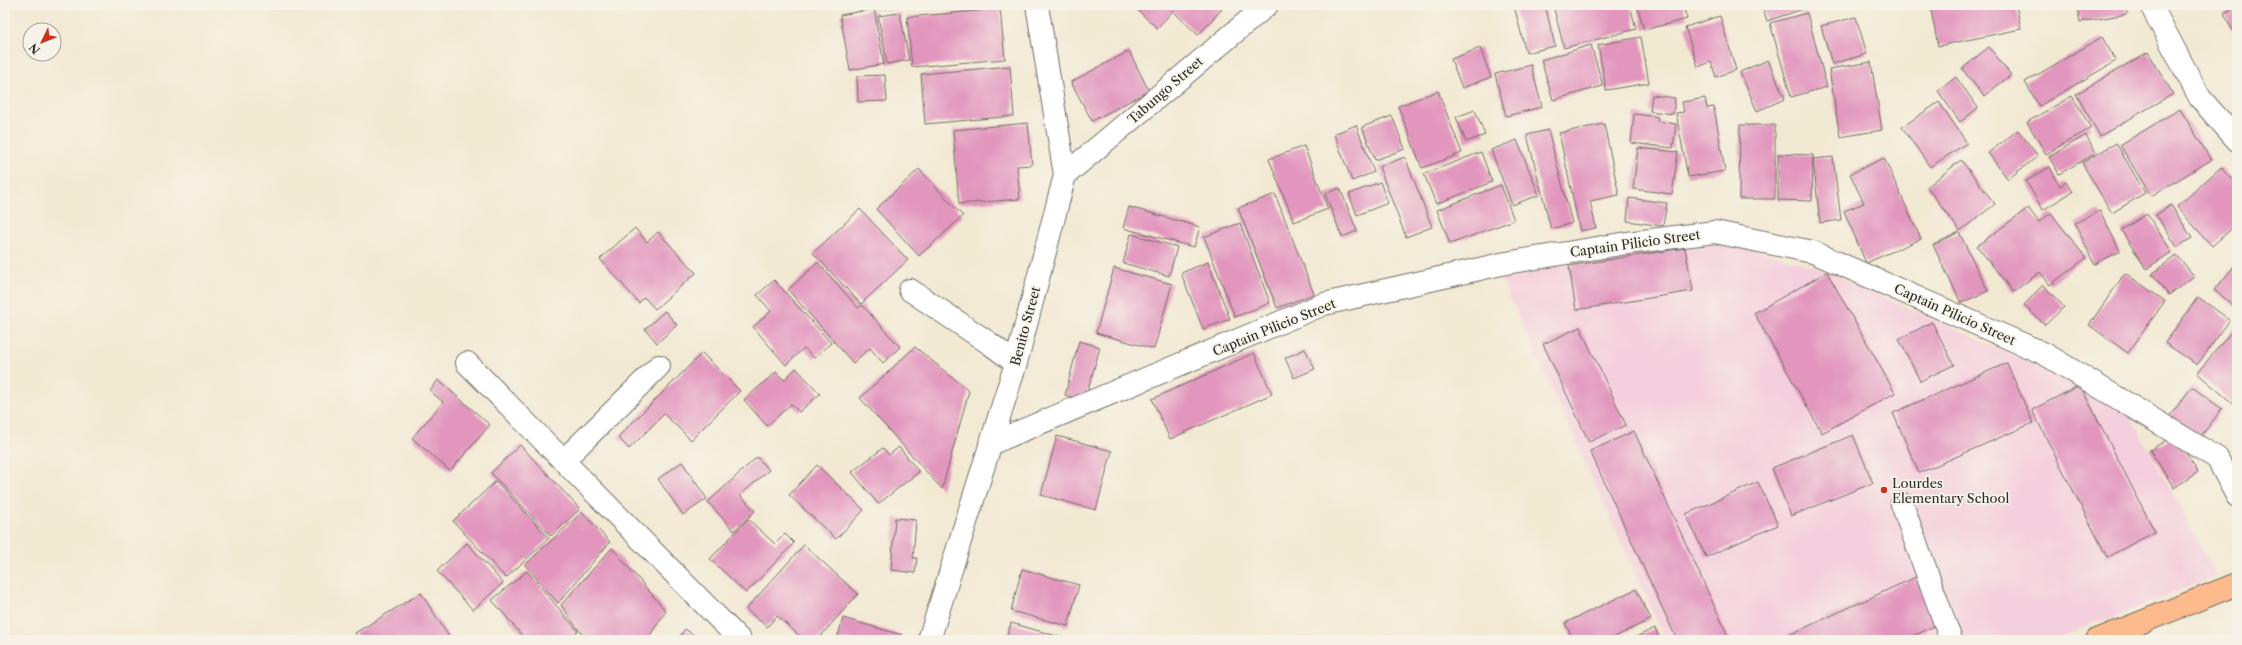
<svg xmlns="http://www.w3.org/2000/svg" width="2242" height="645" viewBox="0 0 2242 645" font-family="'Libre Caslon Text',serif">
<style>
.built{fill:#f4cfdd}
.building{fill:#e295bd}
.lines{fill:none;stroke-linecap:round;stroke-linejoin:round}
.minor-casing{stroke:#716e66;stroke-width:24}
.major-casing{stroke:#716e66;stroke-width:24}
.minor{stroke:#fff;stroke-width:22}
.major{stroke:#fcba8d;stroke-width:22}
.poi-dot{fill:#c8321e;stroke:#f7f3e8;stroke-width:1.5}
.labels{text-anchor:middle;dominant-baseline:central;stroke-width:3.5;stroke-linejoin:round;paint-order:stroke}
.street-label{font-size:13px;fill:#2b2b2b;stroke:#f7f3e8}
.poi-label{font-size:13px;fill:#2b2b2b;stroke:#f7f3e8;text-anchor:start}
</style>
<rect width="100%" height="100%" fill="#f7f3e8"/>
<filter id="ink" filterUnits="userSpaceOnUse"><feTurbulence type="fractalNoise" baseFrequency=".025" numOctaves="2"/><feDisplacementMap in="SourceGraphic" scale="8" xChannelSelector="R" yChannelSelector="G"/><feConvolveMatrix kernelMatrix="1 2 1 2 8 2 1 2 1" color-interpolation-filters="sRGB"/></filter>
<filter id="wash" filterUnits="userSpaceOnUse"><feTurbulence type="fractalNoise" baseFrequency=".012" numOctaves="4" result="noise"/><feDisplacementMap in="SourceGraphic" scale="16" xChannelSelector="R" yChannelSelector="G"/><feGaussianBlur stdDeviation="0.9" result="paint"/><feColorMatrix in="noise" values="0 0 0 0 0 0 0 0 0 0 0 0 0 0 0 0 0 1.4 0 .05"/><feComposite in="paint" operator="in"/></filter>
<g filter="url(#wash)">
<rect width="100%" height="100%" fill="#f2e9d3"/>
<path class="built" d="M1722,240L1816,267L2124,404L2216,576L2052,640H1666L1500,276Z"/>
<g id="blocks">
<g class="building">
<path d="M878,5H903V6L878,9Z"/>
<path d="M1136,5H1221L1224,7L1198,35L1173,11L1157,28L1134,7Z"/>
<path d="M1514,5H1545L1555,46L1526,53Z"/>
<path d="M1553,5H1630L1636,29L1564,48Z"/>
<path d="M1637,5H1683L1687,19L1644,30Z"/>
<path d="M1762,5H1808L1809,7L1767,21Z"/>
<path d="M1930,5H2016L2021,29L1938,46Z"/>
<path d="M2077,5H2126L2127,14L2080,22Z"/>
<path d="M2237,7V39L2224,13Z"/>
<path d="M874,9L884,64L850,70L840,15Z"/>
<path d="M1000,9L1005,59L912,67L907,17Z"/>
<path d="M900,13L909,60L887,64L878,16Z"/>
<path d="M1807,13L1827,87L1791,97L1770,23Z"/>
<path d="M1720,16L1736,70L1716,77L1711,62L1698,67L1685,27Z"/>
<path d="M1856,17L1867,54L1832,64L1821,26Z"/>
<path d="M1641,37L1649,83L1606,90L1598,45Z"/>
<path d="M2102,37L2116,61L2039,106L2025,82Z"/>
<path d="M1591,45L1603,86L1553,100L1541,60Z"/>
<path d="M1989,47L2011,75L1984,96L1962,69Z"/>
<path d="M1480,48L1491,77L1462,88L1451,59Z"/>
<path d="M1129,51L1149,91L1092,121L1071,82Z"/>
<path d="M2148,52L2173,94L2100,136L2076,94Z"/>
<path d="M1768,60L1785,99L1757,111L1740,72Z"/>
<path d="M1871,62L1882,130L1840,137L1829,69Z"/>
<path d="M1531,65L1542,107L1506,116L1495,74Z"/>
<path d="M1010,66L1014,116L925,124L921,74Z"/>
<path d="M885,75L887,101L858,102L857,76Z"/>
<path d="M1956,77L1978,108L1960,122L1938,91Z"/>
<path d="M1438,91L1462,153L1422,168L1398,106Z"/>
<path d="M1652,95L1675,98L1673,114L1650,111Z"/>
<path d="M2072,96L2091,128L2046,154L2027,122Z"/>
<path d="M1705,98L1707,108L1714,107L1725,171L1688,177L1676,113L1684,112L1682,102Z"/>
<path d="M1939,102L1967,143L1930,167L1902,127Z"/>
<path d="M2180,109L2211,160L2151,196L2120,145Z"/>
<path d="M1475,110L1485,135L1466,142L1456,117Z"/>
<path d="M1634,114L1658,117L1657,121L1676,124L1673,148L1631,143Z"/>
<path d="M1392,116L1405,149L1375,160L1362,127Z"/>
<path d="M1028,123L1032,165L1017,166L1020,199L959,204L953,130Z"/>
<path d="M1604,124L1619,195L1590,201L1596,228L1580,231L1559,133Z"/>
<path d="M1356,125L1374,172L1352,181L1334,134Z"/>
<path d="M1740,125H1775V199H1739Z"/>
<path d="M1548,130L1572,223L1551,229L1527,135Z"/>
<path d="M2018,130L2038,156L2008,179L1988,153Z"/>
<path d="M2086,135L2096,153L2059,174L2049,157Z"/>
<path d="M1517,140L1539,195L1512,205L1491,150Z"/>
<path d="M2116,143L2145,193L2112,213L2082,163Z"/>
<path d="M1304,146L1328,209L1294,222L1269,159Z"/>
<path d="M1638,148L1678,152L1672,194L1633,189Z"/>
<path d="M1481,152L1492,182L1436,204L1424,174Z"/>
<path d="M1778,154L1813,155L1812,201L1778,200Z"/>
<path d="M1405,157L1432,227L1406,237L1379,167Z"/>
<path d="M1833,157L1841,220L1820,223L1813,159Z"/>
<path d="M1884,158L1921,239L1866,263L1844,211L1864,203L1850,174Z"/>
<path d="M1961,160L1995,204L1960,231L1927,187Z"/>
<path d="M2050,167L2060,186L2066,182L2072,192L2043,210L2026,181Z"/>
<path d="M2221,167L2237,184V224L2212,246L2177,207Z"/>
<path d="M919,169L963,216L919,256L876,209Z"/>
<path d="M1380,182L1388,203L1357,215L1349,194Z"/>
<path d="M1501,185L1514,220L1450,244L1437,210Z"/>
<path d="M1340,188L1357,231L1342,237L1325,194Z"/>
<path d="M1275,194L1314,294L1277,308L1238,208Z"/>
<path d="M1629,198L1667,203L1663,226L1627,221Z"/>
<path d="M2171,205L2192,238L2177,247L2156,215Z"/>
<path d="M1129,207L1200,227L1194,247L1123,228Z"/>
<path d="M2028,208L2039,222L2051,213L2086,258L2050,285L2040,272L2013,292L1977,246Z"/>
<path d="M860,209L908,260L861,304L813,253Z"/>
<path d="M2100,211L2120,251L2094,264L2075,223Z"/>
<path d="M2147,214L2172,252L2146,269L2121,230Z"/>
<path d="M1240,223L1270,303L1235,317L1204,237Z"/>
<path d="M635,228L647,242L658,232L696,273L655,309L644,297L639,303L600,259Z"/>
<path d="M1959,232L1988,291L1961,303L1933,245Z"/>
<path d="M1131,234L1177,247L1169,276L1123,263Z"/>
<path d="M1685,248L1693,291L1576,310L1569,266Z"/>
<path d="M2177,255L2194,276L2169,295L2152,274Z"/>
<path d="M818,262L858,308L862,305L900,347L883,363L870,348L853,363L788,290Z"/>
<path d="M1208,262L1230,319L1203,329L1181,273Z"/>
<path d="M2237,263V308L2214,290Z"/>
<path d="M1114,268L1172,284L1154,349L1096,333Z"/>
<path d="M1827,272L1895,393L1822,433L1754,313Z"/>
<path d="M2125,273L2165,301L2128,353L2089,325Z"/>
<path d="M774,280L831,343L814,358L804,348L786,365L753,327L771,311L757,295Z"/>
<path d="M2043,285L2064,307L2045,325L2024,305Z"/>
<path d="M2198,297L2230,320L2197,365L2165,343Z"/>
<path d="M665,311L677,325L657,343L645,329Z"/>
<path d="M1932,322L1954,365L1920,381L1899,339Z"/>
<path d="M2237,325V407L2197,373Z"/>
<path d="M1580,327L1626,425L1589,442L1543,344Z"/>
<path d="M1079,341L1100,347L1085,401L1065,395Z"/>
<path d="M915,347L969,391L942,489L860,398Z"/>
<path d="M1305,349L1315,369L1294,378L1285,358Z"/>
<path d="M702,353L740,391L691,440L664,414L629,449L618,437Z"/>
<path d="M1254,353L1272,394L1170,439L1152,399Z"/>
<path d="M2007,363L2033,423L1919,473L1893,413Z"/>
<path d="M796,368L820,394L799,412L791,404L767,426L744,400L776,372L784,380Z"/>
<path d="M438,380L490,425L450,471L412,438L443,402L430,391Z"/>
<path d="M2080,385L2155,532L2107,557L2032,410Z"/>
<path d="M2192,387L2222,409L2198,440L2168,418Z"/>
<path d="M1634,431L1730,640H1677L1590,451Z"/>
<path d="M1853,435L1873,483L1791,516L1772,468Z"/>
<path d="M2175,435L2198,472L2174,488L2150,450Z"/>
<path d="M1057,436L1112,451L1096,510L1041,495Z"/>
<path d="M520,445L580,509L551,536L491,473Z"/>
<path d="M899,447L919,472L878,504L852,472L883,448L889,455Z"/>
<path d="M757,457L769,470L740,495L755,511L734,531L708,502Z"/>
<path d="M682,462L707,499L683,515L658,479Z"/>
<path d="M817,465L864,510L836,539L789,495Z"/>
<path d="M496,481L549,538L506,578L453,521Z"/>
<path d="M1758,482L1778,525L1706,557L1686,514Z"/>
<path d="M582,512L610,542L558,603L525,565Z"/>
<path d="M895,518L916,520L913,558H917L915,573L891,570Z"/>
<path d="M748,519L775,544L785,534L794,543L746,593L710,559Z"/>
<path d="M467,543L503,583L473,610L437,571Z"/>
<path d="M804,545L858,594L817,640H804L777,616L767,627L746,609Z"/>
<path d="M612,548L666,611L647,640H586L561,605Z"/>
<path d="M1022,569L1079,585L1068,626L1011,611Z"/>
<path d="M527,571L578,631L567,640H526L492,600Z"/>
<path d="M1918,576L1939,624L1904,640H1778Z"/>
<path d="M1636,589L1651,619L1609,640H1573L1565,623Z"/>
<path d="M421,593L451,640H359L355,633Z"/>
<path d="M843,618L902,635L901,640H837Z"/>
<path d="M1011,623L1064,638L1063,640H1006Z"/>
<path d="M1655,628L1660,640H1630Z"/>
<path d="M685,629L701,640H677Z"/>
</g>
</g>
</g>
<g filter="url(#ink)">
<use href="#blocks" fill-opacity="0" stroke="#716e66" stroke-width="1"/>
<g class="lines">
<defs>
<g id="minor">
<path d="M2153,5L2154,11L2200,98L2237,140"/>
<path d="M1065,175L1267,5"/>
<path d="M910,290L989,343L1016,363"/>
<path d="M467,363L740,640"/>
<path d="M990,444L1324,304L1506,263L1627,243L1715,232L1813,252L2045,354L2217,458L2237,496"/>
<path d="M564,460L659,366"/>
<path d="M1902,504L1951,640"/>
<path d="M929,640L1016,363L1065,175L1037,5"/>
</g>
<path id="major" d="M2097,640L2237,584"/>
</defs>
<use href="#minor" class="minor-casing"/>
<use href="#major" class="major-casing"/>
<use href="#minor" class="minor"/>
<use href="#major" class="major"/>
</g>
</g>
<circle class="poi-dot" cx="1884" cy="490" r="4"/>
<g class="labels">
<g class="street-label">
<text transform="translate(1165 90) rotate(-41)">Tabungo Street</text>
<text transform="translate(1635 243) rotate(-8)">Captain Pilicio Street</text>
<text transform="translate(1955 314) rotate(24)">Captain Pilicio Street</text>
<text transform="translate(1025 326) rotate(-75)">Benito Street</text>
<text transform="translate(1274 327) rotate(-22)">Captain Pilicio Street</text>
</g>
<g class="poi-label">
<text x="1892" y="483">Lourdes<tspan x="1892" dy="15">Elementary School</tspan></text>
</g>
</g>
<rect width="2242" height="645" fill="none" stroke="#f7f3e8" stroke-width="20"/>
<g transform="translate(42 42) rotate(227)"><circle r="19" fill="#f7f3e8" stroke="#a5a39c"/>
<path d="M0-3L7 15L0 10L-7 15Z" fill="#c8321e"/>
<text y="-6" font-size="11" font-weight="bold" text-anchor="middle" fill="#2b2b2b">N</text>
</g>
</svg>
